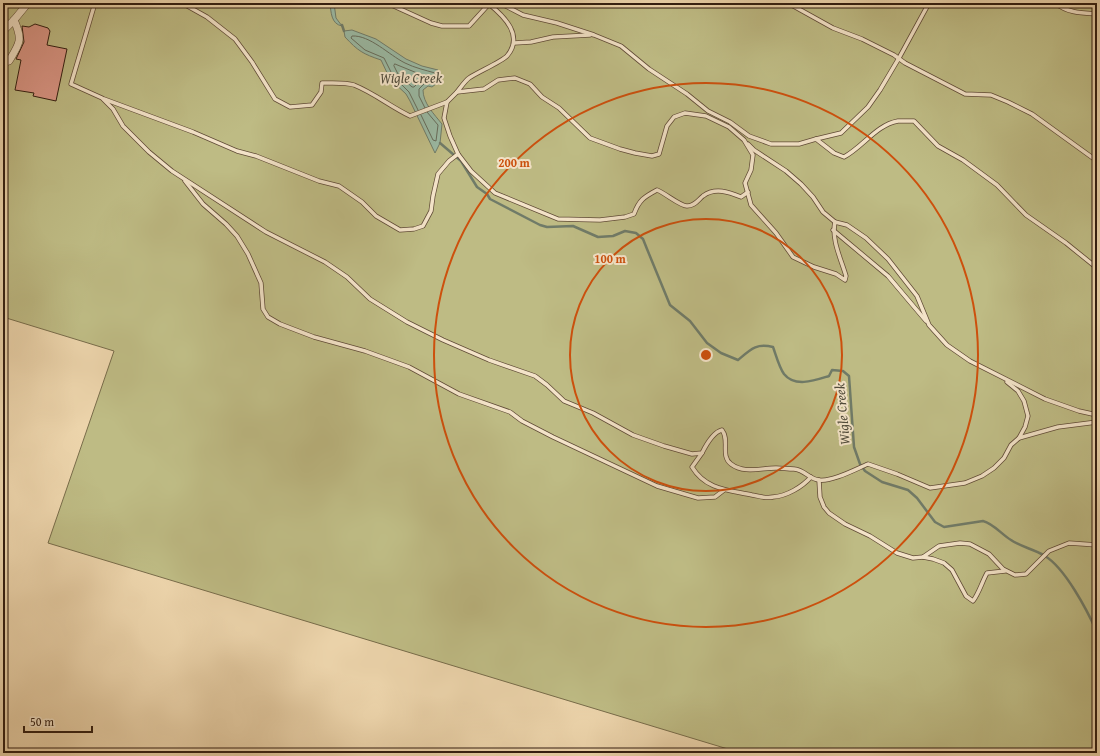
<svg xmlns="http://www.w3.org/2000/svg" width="1100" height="756" viewBox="0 0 1100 756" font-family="'Gentium Book Plus',serif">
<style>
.green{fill:#bebb84;stroke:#786c4a}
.water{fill:#9ab9a3;stroke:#707b68}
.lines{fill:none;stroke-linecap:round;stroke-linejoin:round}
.shore{stroke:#666b5a;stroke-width:1}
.stream{stroke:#707b68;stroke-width:2.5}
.building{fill:#da9585;stroke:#321d10}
.lane-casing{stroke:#604b37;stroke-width:5}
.street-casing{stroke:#604b37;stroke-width:8}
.path{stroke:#321d10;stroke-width:1.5;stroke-dasharray:1 2;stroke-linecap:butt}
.lane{stroke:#f3e3c8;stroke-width:3.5}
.street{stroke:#f3e3c8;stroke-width:7}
.ring{fill:none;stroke:#cd500d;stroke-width:2}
.labels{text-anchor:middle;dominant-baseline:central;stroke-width:4;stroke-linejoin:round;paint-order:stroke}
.water-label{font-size:14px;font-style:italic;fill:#514c3c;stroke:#f3e3c8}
.centre{fill:#cd500d;stroke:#f3e3c8;stroke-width:2}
.ring-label{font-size:12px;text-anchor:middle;font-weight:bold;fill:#cd500d;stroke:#f3e3c8;stroke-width:4;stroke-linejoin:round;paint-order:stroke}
</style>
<rect width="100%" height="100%" fill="#ecd4ab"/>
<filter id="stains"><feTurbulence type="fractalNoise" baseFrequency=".005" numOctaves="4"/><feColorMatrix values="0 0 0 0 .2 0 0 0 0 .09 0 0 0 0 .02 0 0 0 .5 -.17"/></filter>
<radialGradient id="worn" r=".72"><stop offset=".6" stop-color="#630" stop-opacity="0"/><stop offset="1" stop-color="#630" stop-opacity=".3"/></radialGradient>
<path class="green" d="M3,3H1097V753H741L48,543L114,351L3,317Z"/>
<g class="water">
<path d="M330,3H334L336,18L342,26C331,24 331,12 330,3Z"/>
<path d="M352,30L376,39L406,59L422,66L438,70L440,75V81L432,87L428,86L423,90C423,103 434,114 442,124L440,143L435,153L410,101L406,94L390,79L381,60C363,54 358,51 345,37L344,31Z"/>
</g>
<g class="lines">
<g class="shore">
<path d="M395,64L422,75L423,78L414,87H412L398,74L394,66Z"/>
<path d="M418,110L409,92L393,76L384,58L365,50L351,38L352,36C370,35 389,55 405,63C415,68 425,70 435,73L436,76V80L431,82H426L419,89V96L425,108"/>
<path d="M421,115L433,140L436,141L438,125L427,112"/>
</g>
<g class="stream">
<path d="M342,25L344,31"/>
<path d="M440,143L461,161L477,187L487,194L490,199L540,225L547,227L573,226L598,237L613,236L625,231L636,233L643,239L647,249L670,305L690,321L707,343L721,353L738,360C751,349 756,343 773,347C776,355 779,367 784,374C795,388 816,380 829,376L832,370L843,371L849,376L854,447L860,464L865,471L882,482L908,490L917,498L935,522L944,527L983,521C994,524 1001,534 1011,540C1021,547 1034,549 1045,556C1065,568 1087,610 1097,632"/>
</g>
</g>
<path class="building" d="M35,24L48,28L50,31L47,45L67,49L56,101L33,96L34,93L15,90L21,60L16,59L24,42L22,26L29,27Z"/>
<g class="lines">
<defs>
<g id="lane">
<path d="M95,3L71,84L102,98L113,109L123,126L149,152L172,171L266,232L325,262L347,277L370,299L407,322L443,340L489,360L535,376L547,385L564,401L593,413L633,435L664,446L692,454L702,453C706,445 713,432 722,430C730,440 720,456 731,464C744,474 761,468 776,468C782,468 788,469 794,469C805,470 809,479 819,480C832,482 856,469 868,464L897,474L930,488L965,483L982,476L994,468L1004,458L1011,445L1019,438L1058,427L1097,422"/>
<path d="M182,3L207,17L235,39L252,62L275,99L290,107L312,105L321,92L322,83C332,83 345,82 354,85C374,93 391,107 410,116L447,102L457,92L484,89L498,80L515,78L530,84L542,97L559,108L590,138L620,149L635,153L652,156L659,154L667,126L674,117L685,113L706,116L729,127L744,140L753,155L751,170L745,183L751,205L776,233L793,257L814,267L836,274L845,280L846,276C841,259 831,239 835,222L847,225L866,238L888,259L917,296L929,325L947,345L970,361L1045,399L1079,411L1097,415"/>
<path d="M387,3L431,23L442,26H469L489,4L495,3"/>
<path d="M500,3L523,15L557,23L594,35L621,46L649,69L687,94L708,111L730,122L749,136L771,144H799L816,139L834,153L844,157C863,147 876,125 898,121C903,121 909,121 914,121L938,146L963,160L997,185L1026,215L1066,243L1097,268"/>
<path d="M788,3L833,28L862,39L894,55L905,63L965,94L991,95L1008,102L1032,114L1097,161"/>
<path d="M1055,3C1068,13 1081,13 1097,14"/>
<path d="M514,43L531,42L553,37L590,35"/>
<path d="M457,92C461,87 465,81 469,78C478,72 501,62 507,56C524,36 505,17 489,4"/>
<path d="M104,99L193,132L237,151L256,156L319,181L339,186L362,202L376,216L400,230L414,229L423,226L431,211L433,196L438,174L449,161L458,154"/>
<path d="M447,102L444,118L450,136L458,154L471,171L495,193L558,219L600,220L625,217L634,214C639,200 644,197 657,190C665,193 680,206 687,206C695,206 698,200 703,196C715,187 729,192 741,197L748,192"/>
<path d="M816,139L841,133L868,107L880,90L899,58L929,3"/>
<path d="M748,144L754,150L786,171L801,184L813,197L823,212L835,222"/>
<path d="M185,181L203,204L226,224L237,236L248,254L261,283L263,309L268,317L280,324L314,337L365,351L409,367L459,394L510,412L522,421L553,437L657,486L698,498L715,497L724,490"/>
<path d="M833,230L888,276L926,321"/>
<path d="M1007,382L1018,391L1024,401L1028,416L1025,427L1019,438"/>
<path d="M702,453L692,467C706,490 729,490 752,495C759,496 766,499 773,497C787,496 802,487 811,477"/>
<path d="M819,480L820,497L824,507L829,513L845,524L870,536L897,553L913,558L923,557L939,546L960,543L970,544L989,554L1003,569L1015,575L1026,574L1049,551L1069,543L1097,545"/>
<path d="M923,557L933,559L944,563L952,570L966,596L973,601C979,593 982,582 987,573L1005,571"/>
</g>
<g id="street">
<path d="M3,31L14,20L28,3"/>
<path d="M3,63L9,61C20,43 23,40 14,20"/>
</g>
</defs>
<use href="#lane" class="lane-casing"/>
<use href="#street" class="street-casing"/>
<path class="path" d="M3,322V325"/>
<use href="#lane" class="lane"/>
<use href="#street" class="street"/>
</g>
<g class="ring">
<circle cx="706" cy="355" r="136"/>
<circle cx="706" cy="355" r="272"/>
</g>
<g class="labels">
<g class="water-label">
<text x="411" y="78">Wigle Creek</text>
<text transform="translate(842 414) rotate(-95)">Wigle Creek</text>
</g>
</g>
<circle cx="706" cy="355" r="6" class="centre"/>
<g class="ring-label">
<text x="514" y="167">200 m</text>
<text x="610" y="263">100 m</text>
</g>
<rect width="1100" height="756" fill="none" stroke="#ecd4ab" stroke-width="16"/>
<rect x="4" y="4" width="1092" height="748" fill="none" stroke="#321d10" stroke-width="2"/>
<rect x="8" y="8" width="1084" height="740" fill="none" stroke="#321d10"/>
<path d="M24 726v6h68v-6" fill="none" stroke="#321d10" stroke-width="2"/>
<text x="30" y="726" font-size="12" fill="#321d10" stroke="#f3e3c8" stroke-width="3" paint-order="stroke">50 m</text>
<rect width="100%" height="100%" filter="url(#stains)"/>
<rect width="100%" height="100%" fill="url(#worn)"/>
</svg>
